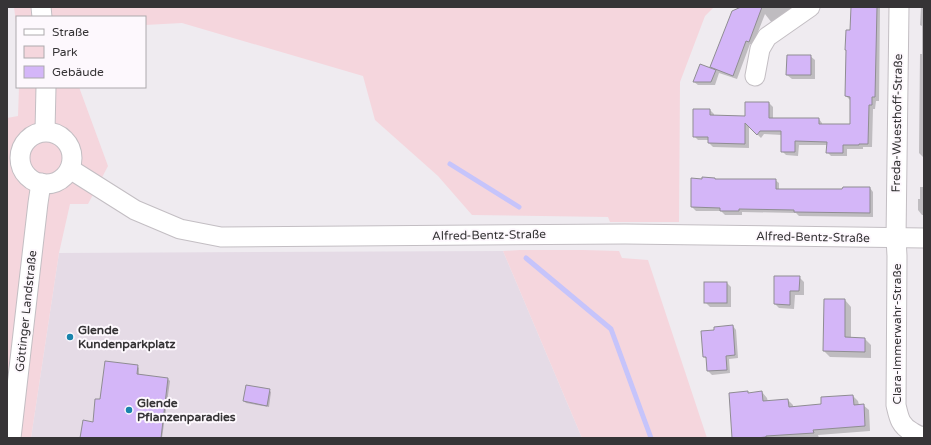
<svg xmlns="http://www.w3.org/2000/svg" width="931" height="445" viewBox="0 0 931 445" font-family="'Varela Round',sans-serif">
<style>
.built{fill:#e5dbe6}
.green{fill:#f5d6dd}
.shadow{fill:#0003}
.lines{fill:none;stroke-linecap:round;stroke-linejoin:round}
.stream{stroke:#c6c4fb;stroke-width:5}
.building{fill:#d4b6f8;stroke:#8f8d92}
.minor-casing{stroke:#c3bec3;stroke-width:21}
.minor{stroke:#fff;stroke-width:19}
.poi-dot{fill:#1984ac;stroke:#fdf8fd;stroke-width:1.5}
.labels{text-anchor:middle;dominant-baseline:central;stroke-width:4;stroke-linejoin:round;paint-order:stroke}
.street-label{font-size:12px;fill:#363436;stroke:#fdf8fd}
.poi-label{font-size:12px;font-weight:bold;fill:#363436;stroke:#fdf8fd;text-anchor:start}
</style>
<rect width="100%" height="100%" fill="#efebf0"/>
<path class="built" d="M503,251L582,438H31L59,253Z"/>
<g class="green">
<path d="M14,7H714L705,16L680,82L679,222H610L608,217L472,215L438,176L375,120L363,76L182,23L145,25V17H17V31Z"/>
<path d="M19,87H79L108,166L88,204H70L59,253L31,438H7V118L18,116Z"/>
<path d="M520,250H583L619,251L622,258L648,260L707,438H582L503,251Z"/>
</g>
<g class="shadow">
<path d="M757,7H793L772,23L765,14L753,45L750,44L737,79L719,73L715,85H698L694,82L715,70L712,67Z"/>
<path d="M851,7H880L879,101H876L875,109H873L872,147H863V149H847V156H831L827,152V145H799L798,156L786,155L782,151V135L764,134L761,138L749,126V148L713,147L709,143V140H698L694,136L710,110L714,114V116L746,117V103H769L773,107V119H819L822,123V125H851L850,100L846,96L851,31Z"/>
<path d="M921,7H924V157H923L919,153L920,54H922V26L920,25Z"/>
<path d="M810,56L815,60V79H792L787,75Z"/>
<path d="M715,179L716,180H775L779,183V190H843L870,188L873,192V217L799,216L796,213L742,212V215H725L721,211H696L692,207Z"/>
<path d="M920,187H924V215H922L918,210V199H920Z"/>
<path d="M799,277L804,282V295H795L794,309L779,308L775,304Z"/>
<path d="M727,283L731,287V307H710L705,302Z"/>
<path d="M845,300L851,307V339H865L871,345V358L830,357L824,351Z"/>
<path d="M733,326L736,330L738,358L729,359L730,373L712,375L708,371V360L704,357L715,331Z"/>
<path d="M137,366L139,368V375L168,379L170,381L162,438H81Z"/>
<path d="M269,390L271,392L269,407L246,403L244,401Z"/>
<path d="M762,392L767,398L768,402L788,400L793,405V407L822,405L853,396L858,401L859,405H863L869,410L870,431L818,435L819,438H733Z"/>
</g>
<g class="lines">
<g class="stream">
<path d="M450,164L519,207"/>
<path d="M526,258L611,329L651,438"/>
</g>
</g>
<g class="building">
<path d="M741,7H762L749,42L746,41L733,76L710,67L732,11Z"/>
<path d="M851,7H877L875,97H872V105H869L868,144H859V145H843V153H826L827,142L795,141V152H781V131H760L757,135L745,123V144L708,143V137H693V109H710V115L745,116V102H769V118H819V124H850V97L845,96L846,50H845L846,30H850Z"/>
<path d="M787,55H811V75H786Z"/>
<path d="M700,64L716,70L711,82H693Z"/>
<path d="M702,177L715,178V179H776V189H842L843,187H870V213L794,212V210L739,209V211H720V208L691,207V178L702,179Z"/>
<path d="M774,276H800L799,291H790V305L774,304Z"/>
<rect x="704" y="282" width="23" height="21"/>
<path d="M824,299H845V337L865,338V352L823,351Z"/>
<path d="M733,325L735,355L726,356L727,370L707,371L706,357H703L701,331L714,330V327Z"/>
<path d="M105,361L138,365L137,374L168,378L161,438H80L83,420L93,422L95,399H100Z"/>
<path d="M246,385L270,389L267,406L243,401Z"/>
<path d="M748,391V393L762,391L763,401L788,399L789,407L821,404V397L853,395L854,405L864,404L865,426L813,430L814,433L766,436V437L756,438H732L729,393Z"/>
</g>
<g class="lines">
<defs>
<g id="minor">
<path d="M41,7L42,17"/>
<path d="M899,7L896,238L897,256L896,405C899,418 900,425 912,432C916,435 919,436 924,437"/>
<path d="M755,76L760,49L767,37L810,7"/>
<path d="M45,131L46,87"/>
<circle cx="46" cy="158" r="26"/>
<path d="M70,169L135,210L180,229L221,237L625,234L924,238"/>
<path d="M11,438L38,203L41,183"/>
</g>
</defs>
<use href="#minor" class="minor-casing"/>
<use href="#minor" class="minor"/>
</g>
<g class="poi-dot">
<circle cx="70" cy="337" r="4"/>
<circle cx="129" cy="410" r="4"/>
</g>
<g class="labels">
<g class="street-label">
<text transform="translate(897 123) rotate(-89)">Freda-Wuesthoff-Straße</text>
<text transform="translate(489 235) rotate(-1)">Alfred-Bentz-Straße</text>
<text transform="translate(813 237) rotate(1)">Alfred-Bentz-Straße</text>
<text transform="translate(26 311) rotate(-84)">Göttinger Landstraße</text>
<text transform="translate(897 334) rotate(-90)">Clara-Immerwahr-Straße</text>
</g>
<g class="poi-label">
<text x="78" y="330">Glende<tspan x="78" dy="14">Kundenparkplatz</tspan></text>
<text x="137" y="403">Glende<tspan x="137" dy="14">Pflanzenparadies</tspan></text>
</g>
</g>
<rect width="931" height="445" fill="none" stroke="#363436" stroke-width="16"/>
<rect x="16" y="16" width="130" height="72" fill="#fdf8fd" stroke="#adaaad"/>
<rect x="24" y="29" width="20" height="6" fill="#ffffff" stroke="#adaaad"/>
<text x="52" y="36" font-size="12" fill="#363436">Straße</text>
<rect x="24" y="46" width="20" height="12" fill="#f5d6dd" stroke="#adaaad"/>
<text x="52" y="56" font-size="12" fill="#363436">Park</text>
<rect x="24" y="66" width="20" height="12" fill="#d4b6f8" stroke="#adaaad"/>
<text x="52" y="76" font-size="12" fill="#363436">Gebäude</text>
</svg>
